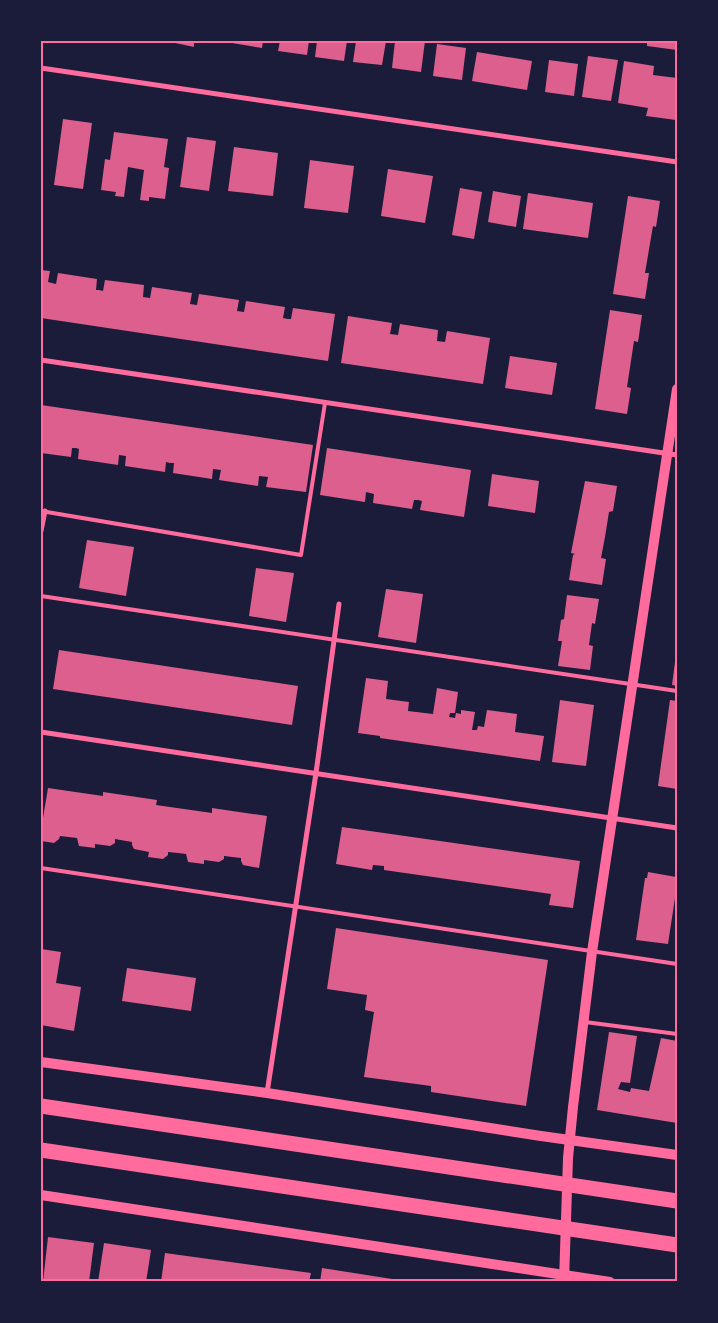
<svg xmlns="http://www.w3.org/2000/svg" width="718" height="1323" viewBox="0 0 718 1323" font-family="Karla,sans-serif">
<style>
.building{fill:#dd5f8e}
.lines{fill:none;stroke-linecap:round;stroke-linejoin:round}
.service{stroke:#ff6b9d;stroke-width:4}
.minor{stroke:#ff6b9d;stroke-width:5}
.secondary{stroke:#ff6b9d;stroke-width:10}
.motorway{stroke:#ff6b9d;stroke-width:15}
.neatline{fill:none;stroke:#ff6b9d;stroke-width:2}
</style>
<rect width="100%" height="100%" fill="#1b1b3a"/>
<g class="building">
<path d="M166,41H194V47Z"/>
<path d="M220,41H263L262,48Z"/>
<path d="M280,41H309L307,55L278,51Z"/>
<path d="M317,41H347L344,61L315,57Z"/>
<path d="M356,41H386L382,65L353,62Z"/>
<path d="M395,41H425L421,72L392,68Z"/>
<path d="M647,41H677V50L647,46Z"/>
<path d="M437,44L466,48L462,80L433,76Z"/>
<path d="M477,52L532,61L527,90L472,81Z"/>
<path d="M588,56L618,60L611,101L582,97Z"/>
<path d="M549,60L578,64L574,96L545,92Z"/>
<path d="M624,61L654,66L653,75L677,78L676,120L646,116L648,108L618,103Z"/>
<path d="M63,119L92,123L83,189L54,185Z"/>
<path d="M114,132L168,139L164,167L169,168L165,199L149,197V201L140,200L144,170L128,167L124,197L115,196L116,192L101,190L105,159L110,160Z"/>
<path d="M187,137L216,141L209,191L180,187Z"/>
<path d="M234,147L278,153L273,196L228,191Z"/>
<path d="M310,160L354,166L348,213L304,208Z"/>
<path d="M388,169L433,176L425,223L381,216Z"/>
<path d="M460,188L482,192L474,239L452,235Z"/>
<path d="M493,191L521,196L516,227L488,222Z"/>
<path d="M528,193L593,203L588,238L523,229Z"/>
<path d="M628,196L660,201L656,227L653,226L645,273H649L645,299L613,294Z"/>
<path d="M41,270L50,271L48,282L56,284L58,273L97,279L96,290H99L103,291L105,280L144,285L143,297L150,298L152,287L192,293L190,304L197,305L199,294L239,300L237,311L244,312L246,301L285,307L283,318L288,319H291L293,308L335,314L328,361L41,318Z"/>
<path d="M610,310L642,315L638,342L634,341L627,387L631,388L627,414L595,409Z"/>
<path d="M348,316L392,323L390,334L398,335L400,324L438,330L437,341L445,342L447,331L490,338L483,384L341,363Z"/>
<path d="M510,356L557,363L552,395L505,388Z"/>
<path d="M41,405L313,445L306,492L266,487L268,477L259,476L258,486L219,480L221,470L213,469L212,479L173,473L174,463H170L166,462L165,472L125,466L126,456L119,455L118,465L78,459L79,449L76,448H72L71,457L41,453Z"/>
<path d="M327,448L471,470L464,517L420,510L422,501L418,500H414L412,509L373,503L374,494L366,492L365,502L320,495Z"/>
<path d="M492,474L539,481L535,513L488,506Z"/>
<path d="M585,481L617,486L613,511L609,512L605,537L601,558L606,559L602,585L569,580L573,555L575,554L571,553Z"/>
<path d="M87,540L134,547L126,596L79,588Z"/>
<path d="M256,568L294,573L286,622L249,616Z"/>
<path d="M386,589L423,594L416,643L378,637Z"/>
<path d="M567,595L599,599L595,624L592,623L589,645L593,646L590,670L558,666L562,641H558L561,620L564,619Z"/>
<path d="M59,650L298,686L292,725L53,689Z"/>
<path d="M675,662L677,663V686L672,685Z"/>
<path d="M366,678L388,681L386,699L409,702L408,711L433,714L437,688L458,692L455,713H450L449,717L455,718L456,713L461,714V710L475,712L472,730H477L478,726L484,727L487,710L517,714L515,732L544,736L540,761L380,738V736L358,733Z"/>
<path d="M560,700L594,705L586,766L552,762Z"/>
<path d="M670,700L677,701V789L658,786Z"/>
<path d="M48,788L103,796V792L157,800L156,805L212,813V808L267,816L259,868L243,865L241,861V858L224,856V859L219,862L204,860V864L188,862L186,854L178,853L168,852V855L163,859L148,857L149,852L134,849L132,845V842L115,839V843L110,846L95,844V848L79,846L77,838L60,836L59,839L54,843L41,841V830Z"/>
<path d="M342,827L580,861L573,908L549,905L551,894L384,870V866L373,865L372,870L336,864Z"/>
<path d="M648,872L676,877L677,885L668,944L636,940L645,878H647Z"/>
<path d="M336,928L548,960L526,1106L431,1092V1086L364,1077L374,1012L365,1010L367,995L327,989Z"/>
<path d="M41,949L61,952L56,983L81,987L74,1031L41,1025Z"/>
<path d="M127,968L196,978L191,1011L122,1001Z"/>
<path d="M609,1032L637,1036L630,1083L621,1082L618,1089L630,1092L631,1088L649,1091L661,1038L677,1041V1123L597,1110Z"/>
<path d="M48,1237L94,1243L89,1282H43Z"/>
<path d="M104,1243L151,1250L146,1282H98Z"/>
<path d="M165,1253L311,1273L309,1282H161Z"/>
<path d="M322,1268L405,1281V1282H320Z"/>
</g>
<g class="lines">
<g class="service">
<path d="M41,511L301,555L325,403"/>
<path d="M41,596L677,691"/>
<path d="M41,868L677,964"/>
<path d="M585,1022L677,1034"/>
</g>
<g class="minor">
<path d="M41,68L677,162"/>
<path d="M41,360L677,455"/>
<path d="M41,531L45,511"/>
<path d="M41,732L677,828"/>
<path d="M267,1093L316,773L339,604"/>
</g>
<g class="secondary">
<path d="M41,1062L267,1093L541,1136L677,1155"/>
<path d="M41,1195L610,1282"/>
<path d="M564,1282L568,1158L573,1107L592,952L677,389"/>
</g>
<g class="motorway">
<path d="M41,1106L677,1201"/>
<path d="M41,1150L677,1245"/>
</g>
</g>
<rect width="718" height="1323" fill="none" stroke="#1b1b3a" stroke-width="85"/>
<rect x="42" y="42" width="634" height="1238" class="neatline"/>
</svg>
